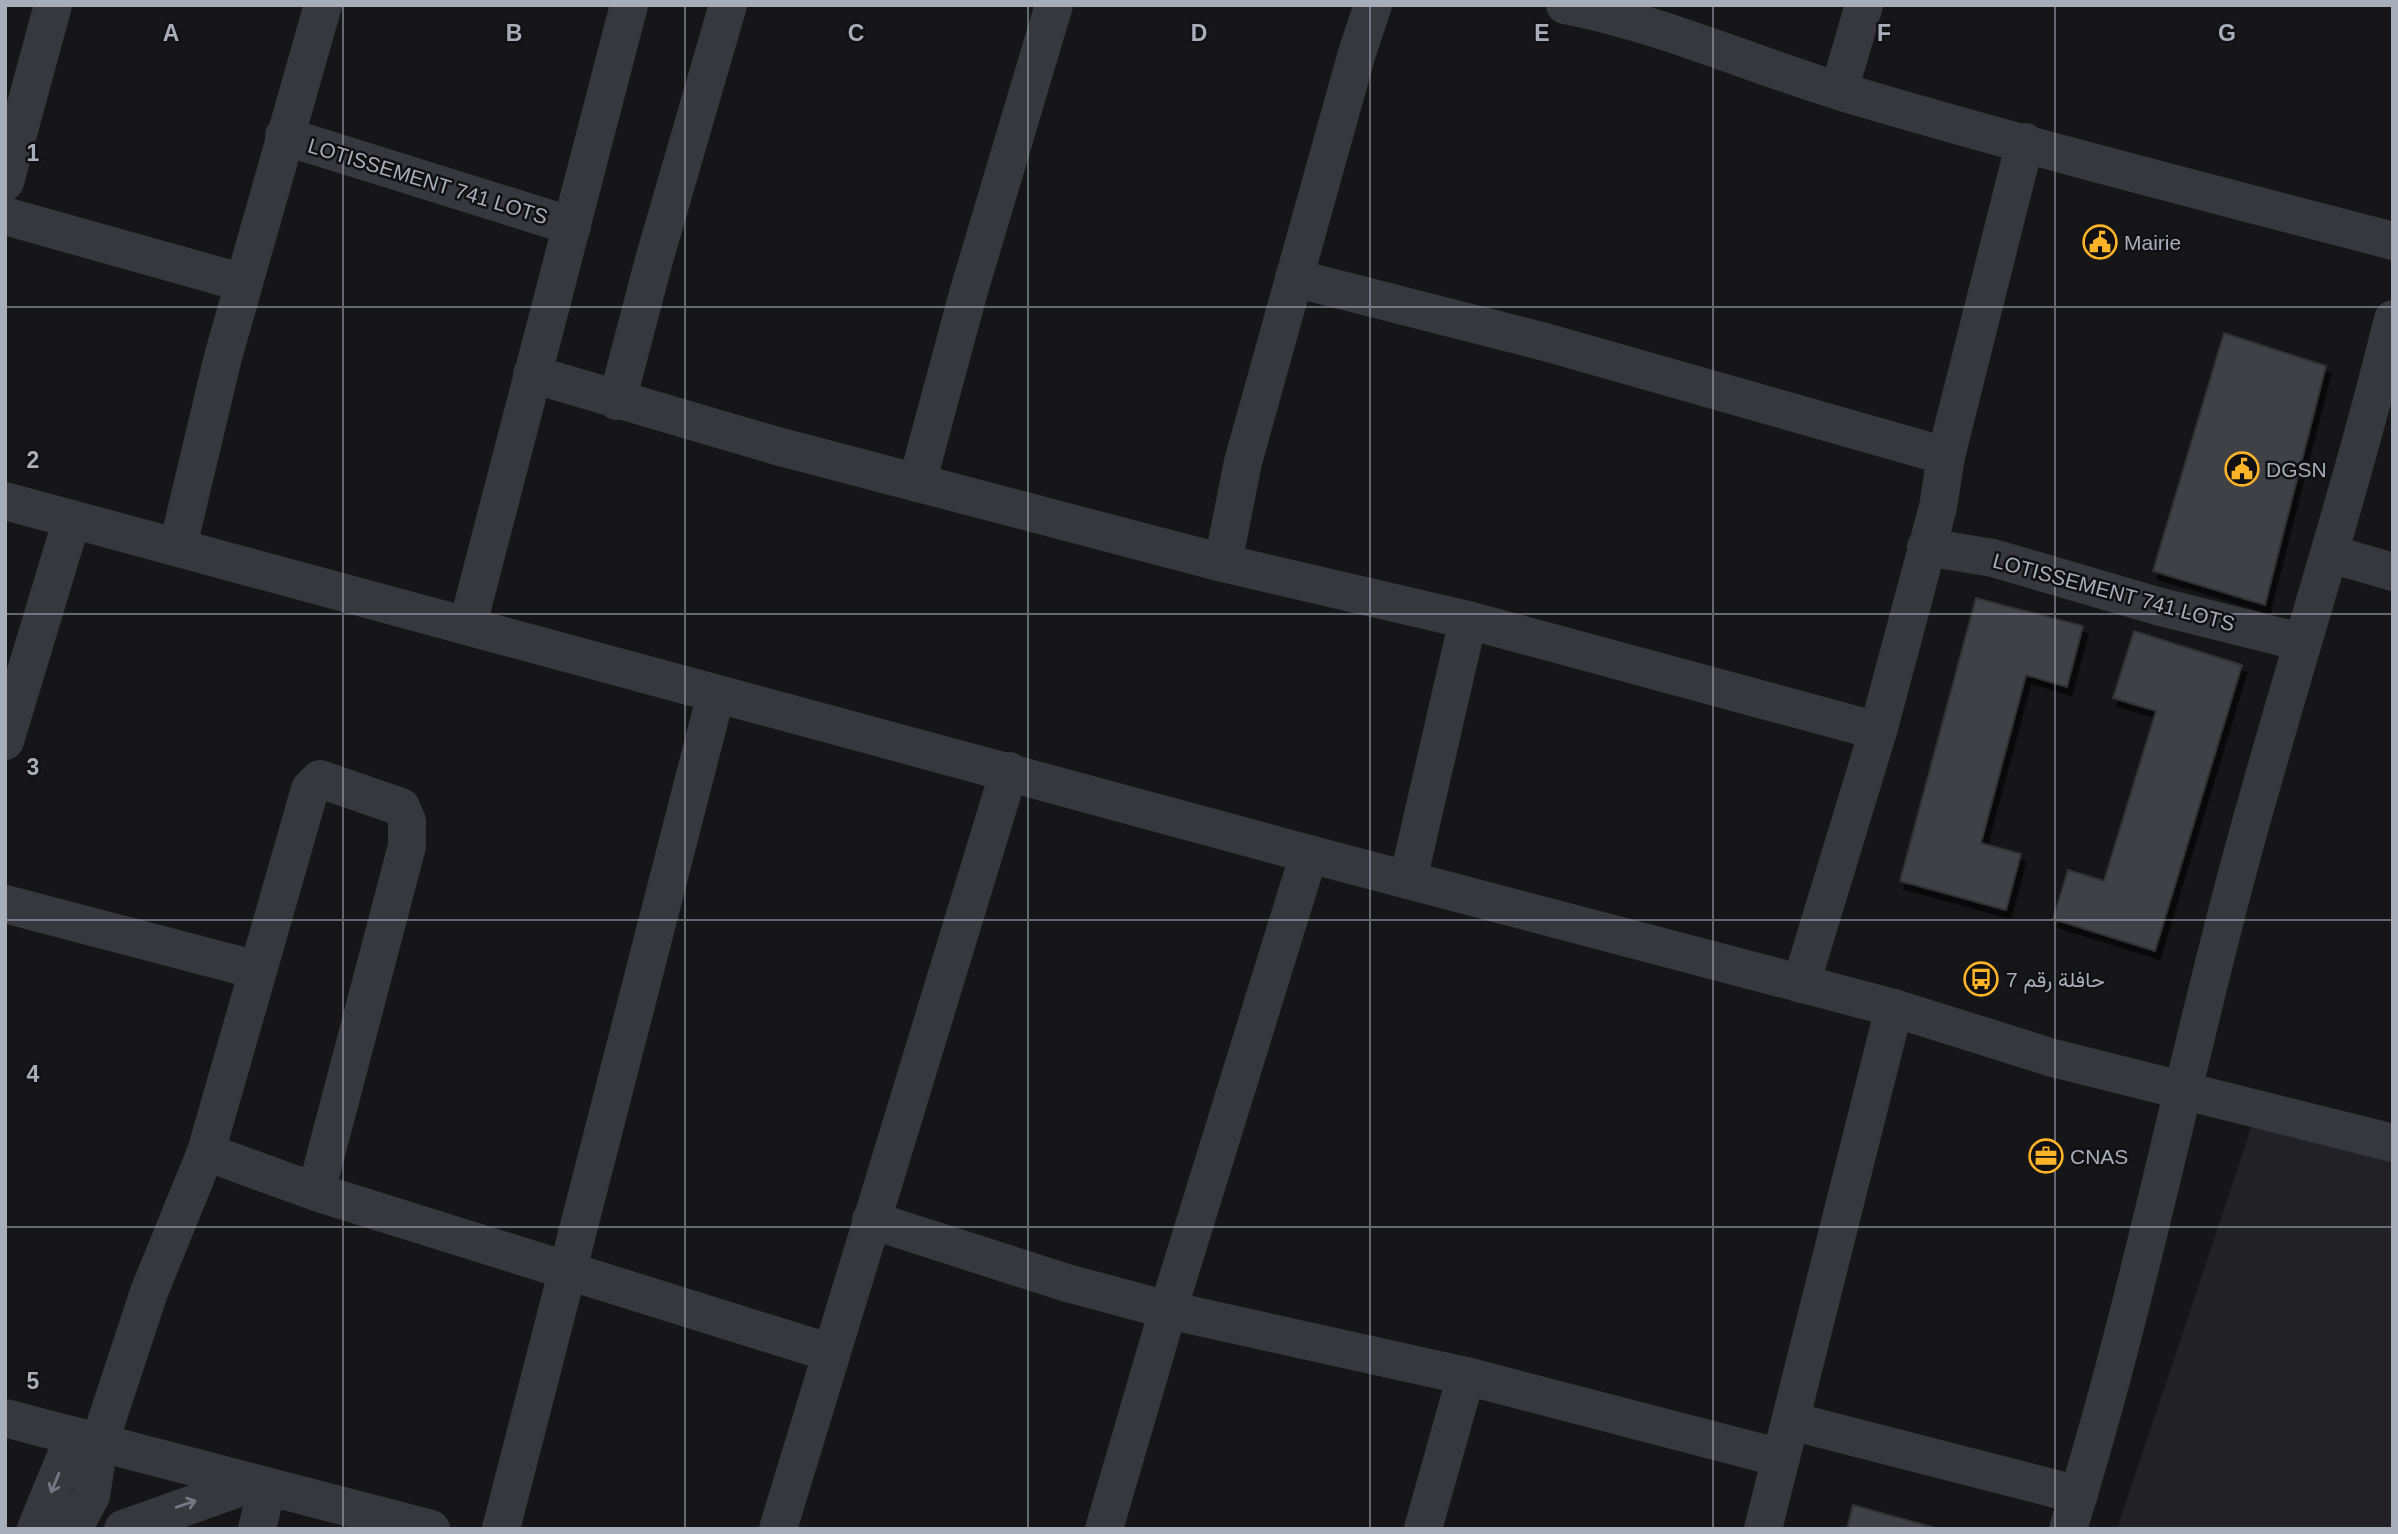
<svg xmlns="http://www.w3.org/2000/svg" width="2398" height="1534" viewBox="0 0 2398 1534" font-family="Helvetica,Vazirmatn,sans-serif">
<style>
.built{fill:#222226}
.building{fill:#404146;stroke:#303035;stroke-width:2;filter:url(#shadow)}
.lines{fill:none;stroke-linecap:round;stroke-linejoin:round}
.minor{stroke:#37383e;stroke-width:38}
.oneway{stroke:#757882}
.grid{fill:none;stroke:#a7adb9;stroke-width:2;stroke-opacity:0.55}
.labels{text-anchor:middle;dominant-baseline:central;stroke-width:5;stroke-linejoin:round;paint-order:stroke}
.street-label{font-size:21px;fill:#a7adb9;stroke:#111114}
.poi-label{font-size:21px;fill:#a7adb9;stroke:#111114;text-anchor:start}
.grid-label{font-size:23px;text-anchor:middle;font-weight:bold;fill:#a7adb9;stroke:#111114;stroke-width:5;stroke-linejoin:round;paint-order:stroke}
</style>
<defs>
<filter id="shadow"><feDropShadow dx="4.5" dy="8" stdDeviation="0" flood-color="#0009"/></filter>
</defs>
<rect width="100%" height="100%" fill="#161619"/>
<path class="built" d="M2253,1122L2393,1163V1519L2390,1529H2117Z"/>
<g class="building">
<path d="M2224,333L2326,366L2265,605L2153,571Z"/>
<path d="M1976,598L2083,626L2067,687L2026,675L1981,843L2021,854L2006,910L1900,881Z"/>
<path d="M2134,631L2242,665L2155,951L2053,919L2068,870L2104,881L2156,711L2113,698Z"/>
<path d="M1853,1505L1939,1529H1847Z"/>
</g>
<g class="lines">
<g class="minor">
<path d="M1565,5C1660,23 1750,64 1842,92C2024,146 2209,193 2393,241"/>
<path d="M1839,91L1864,5"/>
<path d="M284,136L572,226"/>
<path d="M5,182L53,5"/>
<path d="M5,216L244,283"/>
<path d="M532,374L777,446L1223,563L1243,462L1357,53L1373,5"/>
<path d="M617,401L654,260L728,5"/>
<path d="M1946,456L2025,142"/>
<path d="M917,483L968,294L1054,5"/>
<path d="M5,501L1309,854L1894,1008L2053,1058L2393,1143"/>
<path d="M178,546L223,357L323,5"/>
<path d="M1926,547L1993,558L2157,606L2301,642"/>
<path d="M2331,554L2393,572"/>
<path d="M1223,563L1468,620L1878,731L1938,507L1946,456L1545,342L1294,278"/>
<path d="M468,624L629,5"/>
<path d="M5,741L72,519"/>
<path d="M1408,880L1468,620"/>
<path d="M5,904L257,970"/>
<path d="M1801,984L1878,731"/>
<path d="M206,1152L316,1192"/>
<path d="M871,1220L1067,1283L1168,1310L1466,1376L1781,1458"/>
<path d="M5,1418L431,1529"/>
<path d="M1791,1421L2079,1495"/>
<path d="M36,1529L74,1436"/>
<path d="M73,1529L91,1496L99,1444L149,1292L206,1152L310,789L320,779L401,807L407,821V846L316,1192L831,1353"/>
<path d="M123,1529L250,1484"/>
<path d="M257,1529L267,1488"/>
<path d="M501,1529L716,694"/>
<path d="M778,1529L1009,771"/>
<path d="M1104,1529L1168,1310L1309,854"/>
<path d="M1423,1529L1466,1376"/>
<path d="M1763,1529L1894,1008"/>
<path d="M2068,1529C2134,1318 2177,1102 2233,889C2283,698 2346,511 2393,319"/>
</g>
</g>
<defs><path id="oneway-shaft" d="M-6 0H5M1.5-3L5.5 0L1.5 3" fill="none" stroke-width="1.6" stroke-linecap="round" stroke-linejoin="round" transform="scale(1.75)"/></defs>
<g class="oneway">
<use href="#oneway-shaft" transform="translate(55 1483) rotate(112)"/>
<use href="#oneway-shaft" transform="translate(186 1504) rotate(-19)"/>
</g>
<path class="grid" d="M343,5V1529M685,5V1529M1028,5V1529M1370,5V1529M1713,5V1529M2055,5V1529M5,307H2393M5,614H2393M5,920H2393M5,1227H2393"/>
<defs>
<symbol id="civic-ring" viewBox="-11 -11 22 22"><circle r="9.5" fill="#111114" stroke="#feb428" stroke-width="1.5"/><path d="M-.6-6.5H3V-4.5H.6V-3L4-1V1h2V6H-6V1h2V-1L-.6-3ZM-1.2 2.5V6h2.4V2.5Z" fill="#feb428"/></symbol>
<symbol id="bus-ring" viewBox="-11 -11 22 22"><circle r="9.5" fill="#111114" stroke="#feb428" stroke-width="1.5"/><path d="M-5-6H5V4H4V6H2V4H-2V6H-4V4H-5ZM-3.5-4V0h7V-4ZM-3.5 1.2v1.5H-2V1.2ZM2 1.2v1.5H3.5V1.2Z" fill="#feb428"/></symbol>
<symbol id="office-ring" viewBox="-11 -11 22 22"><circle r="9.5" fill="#111114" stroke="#feb428" stroke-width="1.5"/><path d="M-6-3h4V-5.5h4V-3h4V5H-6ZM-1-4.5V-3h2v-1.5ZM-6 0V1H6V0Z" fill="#feb428"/></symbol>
</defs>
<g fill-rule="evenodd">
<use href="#civic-ring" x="2081" y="223" width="38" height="38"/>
<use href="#civic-ring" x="2223" y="450" width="38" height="38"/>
<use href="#bus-ring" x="1962" y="960" width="38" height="38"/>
<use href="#office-ring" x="2027" y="1137" width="38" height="38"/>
</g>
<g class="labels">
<g class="street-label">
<text transform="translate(428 181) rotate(17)">LOTISSEMENT 741 LOTS</text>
<text transform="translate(2114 592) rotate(15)">LOTISSEMENT 741 LOTS</text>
</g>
<g class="poi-label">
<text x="2124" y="242">Mairie</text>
<text x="2266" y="469">DGSN</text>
<text x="2006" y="979">حافلة رقم 7</text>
<text x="2070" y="1156">CNAS</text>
</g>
</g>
<g class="grid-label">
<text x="171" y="41">A</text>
<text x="514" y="41">B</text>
<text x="856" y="41">C</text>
<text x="1199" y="41">D</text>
<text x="1542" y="41">E</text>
<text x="1884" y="41">F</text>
<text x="2227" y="41">G</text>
<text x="33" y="161">1</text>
<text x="33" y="468">2</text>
<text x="33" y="775">3</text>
<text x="33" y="1082">4</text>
<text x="33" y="1389">5</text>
</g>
<rect width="2398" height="1534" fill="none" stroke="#a7adb9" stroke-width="14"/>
</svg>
